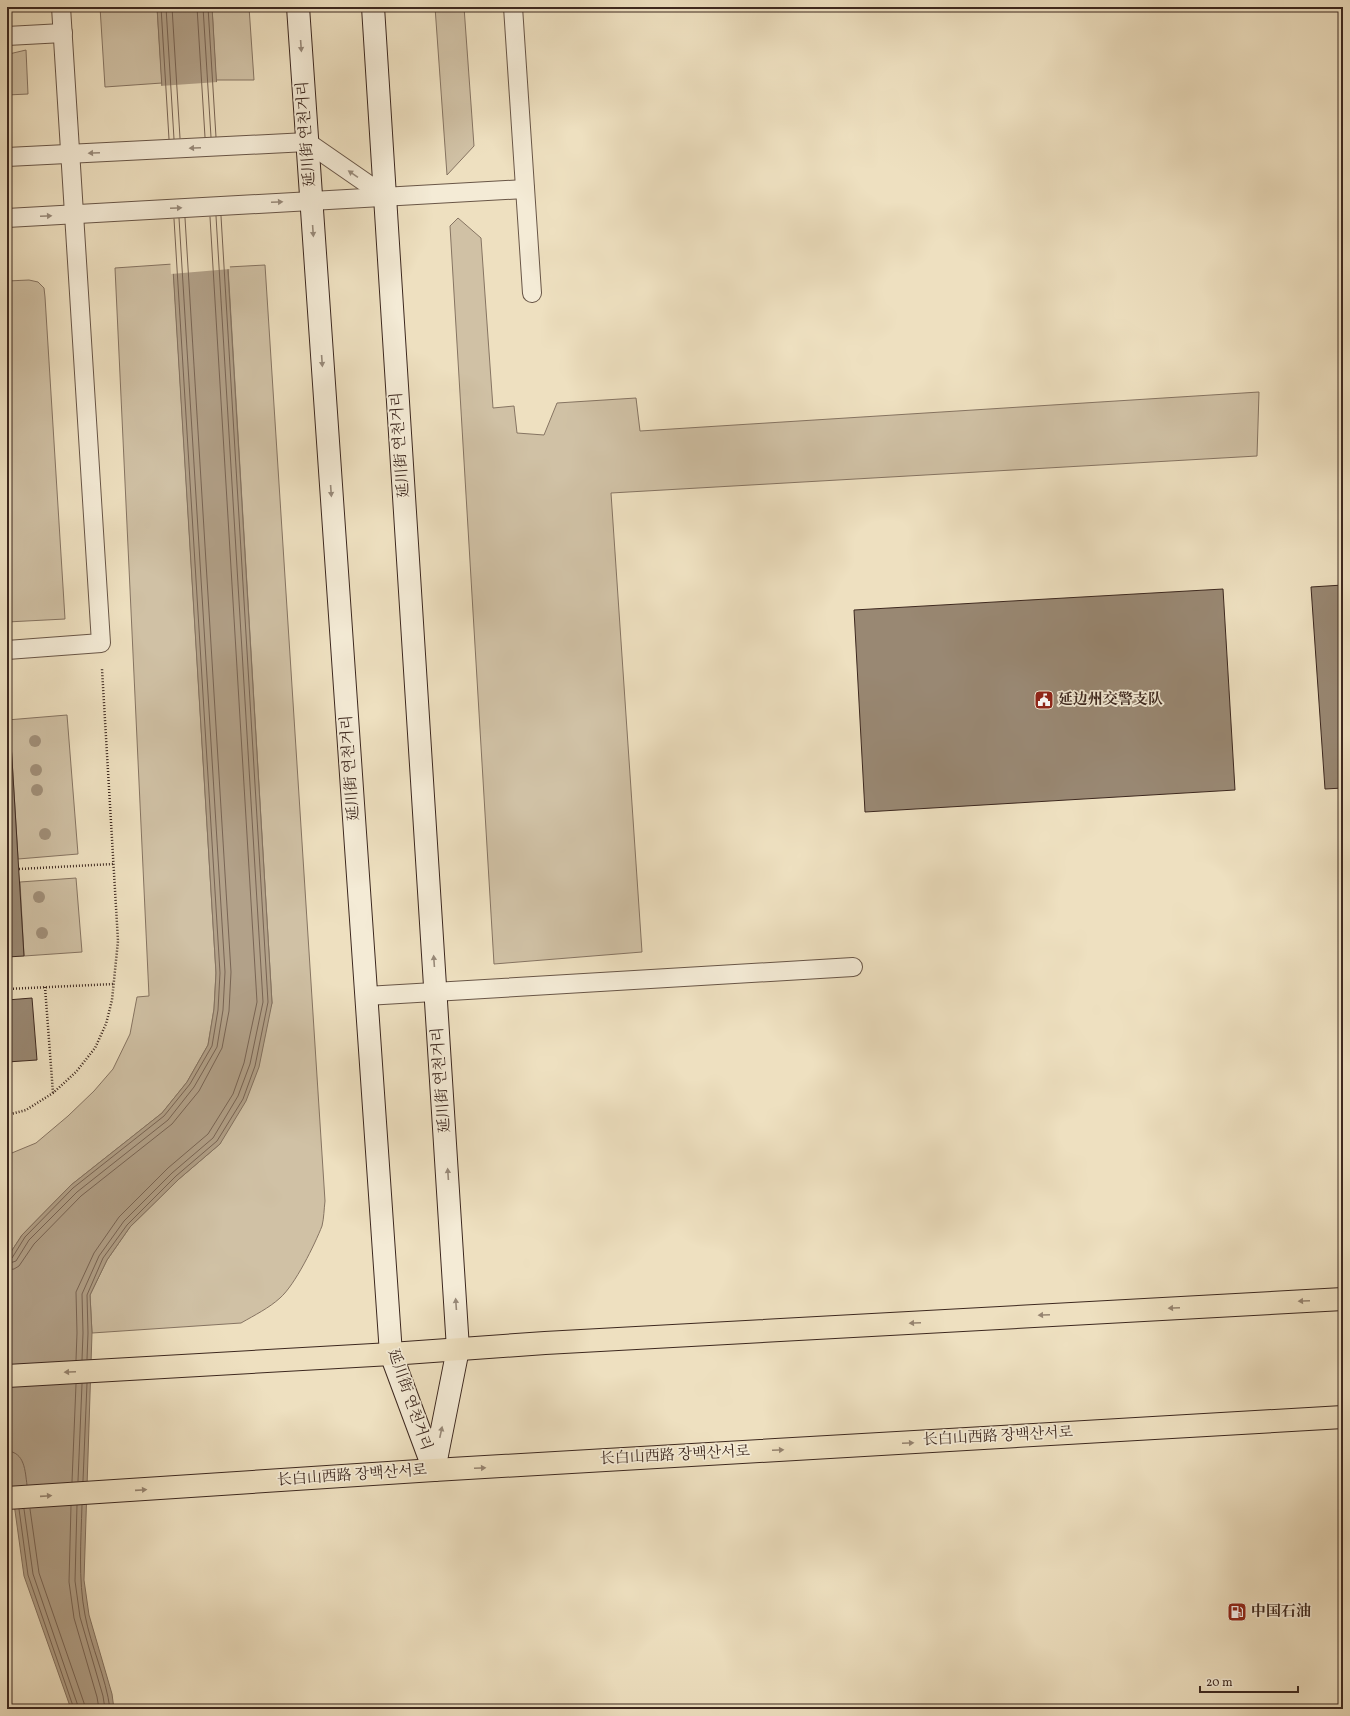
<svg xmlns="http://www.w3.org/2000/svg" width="1350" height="1716" viewBox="0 0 1350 1716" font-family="Vollkorn,'Noto Serif SC','Noto Serif KR',serif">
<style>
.green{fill:#d0c1a5;stroke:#867462}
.water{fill:#b2a189;stroke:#83715f}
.pier{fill:#eee0c0}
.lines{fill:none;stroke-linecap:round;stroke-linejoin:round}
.shore{stroke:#786454;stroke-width:1}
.building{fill:#998873;stroke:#3d281f}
.service-casing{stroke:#695647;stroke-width:20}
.secondary-casing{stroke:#3d281f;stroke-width:24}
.primary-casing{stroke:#3d281f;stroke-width:24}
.path{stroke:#3d281f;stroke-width:2.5;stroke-dasharray:1 2;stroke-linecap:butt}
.service{stroke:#f4ebd6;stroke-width:18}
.secondary{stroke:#f4ebd6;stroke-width:22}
.primary{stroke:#eee0c0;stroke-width:22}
.tree{fill:#a1907a}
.oneway{fill:#988a7a}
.oneway2{fill:#968470}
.labels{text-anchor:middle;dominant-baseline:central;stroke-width:3.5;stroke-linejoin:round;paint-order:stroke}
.street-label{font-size:15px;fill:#3d281f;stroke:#f4ebd6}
.poi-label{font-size:15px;font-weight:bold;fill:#3d281f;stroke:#f4ebd6;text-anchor:start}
</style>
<rect width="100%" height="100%" fill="#eee0c0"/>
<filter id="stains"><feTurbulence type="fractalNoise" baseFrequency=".005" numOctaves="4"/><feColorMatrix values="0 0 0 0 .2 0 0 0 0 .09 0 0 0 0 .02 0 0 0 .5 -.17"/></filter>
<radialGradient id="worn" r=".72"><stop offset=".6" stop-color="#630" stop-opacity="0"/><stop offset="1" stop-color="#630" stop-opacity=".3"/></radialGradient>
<g class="green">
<path d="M100,7H157L162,83L105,87Z"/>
<path d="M212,7H249L254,80H216Z"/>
<path d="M435,7H464L474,146L447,175Z"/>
<path d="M26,50L28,94L7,95V80H10L9,54Z"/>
<path d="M458,218L481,238L493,408L514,406L517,433L544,435L557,403L636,398L640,431L1259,392L1257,456L611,493L642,952L494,964L450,226Z"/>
<path d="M173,264L216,973L214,1009L208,1045L187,1082L162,1113L71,1185L22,1235L7,1258V1155L36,1143L68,1116L94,1091L113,1069L130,1034L137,997L149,996L115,268Z"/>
<path d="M265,265L325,1201C324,1209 324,1218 322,1226C315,1244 295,1285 280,1298C269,1308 255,1315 241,1323L92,1333L90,1295L107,1260L130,1227L179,1179L220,1144L272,1003L228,267Z"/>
<path d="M29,280L38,282L44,288L45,297L65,619L7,622V281Z"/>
<path d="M67,715L78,854L18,859L11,743H7V720Z"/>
<path d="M76,878L82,952L24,956L20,882Z"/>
</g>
<path class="water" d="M157,7H212L272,1003L259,1067L246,1101L220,1144L179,1179L130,1227L107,1260L90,1295L92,1333L84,1580L89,1615L112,1694L114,1709H71L24,1576L7,1453V1258L22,1235L71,1185L162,1113L187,1082L208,1045L214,1009L216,973Z"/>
<path class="pier" d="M218,82L230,269L171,274L160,86Z"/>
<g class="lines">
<g class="shore">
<path d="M161,7L169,139"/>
<path d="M166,7L174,139"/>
<path d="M172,7L180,138"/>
<path d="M197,7L205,137"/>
<path d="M203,7L211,137"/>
<path d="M208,7L216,137"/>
<path d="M7,1259L12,1258L25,1237L73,1188L164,1116L190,1084L212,1046L218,1010L220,973L174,219"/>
<path d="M7,1264L16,1261L29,1240L77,1192L168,1120L194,1087L217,1047L223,1010L225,972L179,218"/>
<path d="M7,1270L14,1269L19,1266L34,1244L81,1196L172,1124L199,1091L222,1048L229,1011L231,972L185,218"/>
<path d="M87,1359L88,1333L87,1295L103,1258L127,1225L176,1176L217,1141L243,1099L255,1066L268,1002L221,216"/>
<path d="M76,1360L77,1333L76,1292L94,1253L119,1217L168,1168L208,1134L233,1094L244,1063L257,1002L210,217"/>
<path d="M82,1360L83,1333L82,1294L99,1256L124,1221L172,1173L213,1138L238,1096L250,1064L263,1002L216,216"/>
<path d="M7,1451C25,1452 25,1471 27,1485"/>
<path d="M78,1481L82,1384"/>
<path d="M83,1481L87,1383"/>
<path d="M72,1482L76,1384"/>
<path d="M77,1505L75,1581L80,1617L103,1696L105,1709"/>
<path d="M82,1505C81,1542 78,1578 85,1615C91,1647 106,1677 110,1709"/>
<path d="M71,1506L69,1582L74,1618L97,1697L99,1709"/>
<path d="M19,1509L28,1575L74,1709"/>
<path d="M24,1509L33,1574L79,1709"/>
<path d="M30,1509L39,1573L84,1703L85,1709"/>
</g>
</g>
<g class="building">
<path d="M1343,585V788L1325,789L1311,587Z"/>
<path d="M1223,589L1235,790L865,812L854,610Z"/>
<path d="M7,743H11L24,956L7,957Z"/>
<path d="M32,998L37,1060L7,1062V1000Z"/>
</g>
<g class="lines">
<defs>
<g id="service">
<path d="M513,7L532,293"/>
<path d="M7,36L63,33"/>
<path d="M7,157L307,142L385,196"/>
<path d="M7,218L525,189"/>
<path d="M7,650L101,643L61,7"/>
<path d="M366,996L853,967"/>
</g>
<g id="secondary">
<path d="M298,7L391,1354L434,1470"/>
<path d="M373,7L458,1349L434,1470"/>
</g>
<g id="primary">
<path d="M7,1376L391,1354L545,1343L1343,1299"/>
<path d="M7,1498L434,1470L1343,1417"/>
</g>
</defs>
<use href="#service" class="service-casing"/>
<use href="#secondary" class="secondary-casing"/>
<use href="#primary" class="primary-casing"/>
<g class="path">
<path d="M19,869L113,864"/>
<path d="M45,987L53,1093"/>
<path d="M7,989L114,984"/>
<path d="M7,1115L26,1110L53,1093L76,1072L95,1048L106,1024L112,1000L118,941L102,669"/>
</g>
<use href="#service" class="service"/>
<use href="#secondary" class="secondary"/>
<use href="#primary" class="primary"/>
</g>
<g class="tree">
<circle cx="35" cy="741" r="6"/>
<circle cx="36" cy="770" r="6"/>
<circle cx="37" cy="790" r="6"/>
<circle cx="45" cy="834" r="6"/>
<circle cx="39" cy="897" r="6"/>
<circle cx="42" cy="933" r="6"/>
</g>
<defs><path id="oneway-solid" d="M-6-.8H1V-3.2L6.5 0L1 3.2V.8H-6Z"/></defs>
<g class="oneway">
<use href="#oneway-solid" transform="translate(301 46) rotate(86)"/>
<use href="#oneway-solid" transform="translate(195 148) rotate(177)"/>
<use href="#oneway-solid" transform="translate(94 153) rotate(177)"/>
<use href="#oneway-solid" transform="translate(353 174) rotate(-146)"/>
<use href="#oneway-solid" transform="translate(277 202) rotate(-3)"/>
<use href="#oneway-solid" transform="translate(176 208) rotate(-3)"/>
<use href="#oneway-solid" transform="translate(46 216) rotate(-3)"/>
<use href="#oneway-solid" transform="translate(313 231) rotate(86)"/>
<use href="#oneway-solid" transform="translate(322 361) rotate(86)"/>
<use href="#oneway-solid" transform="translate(331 491) rotate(86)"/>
<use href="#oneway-solid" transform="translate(434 961) rotate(-94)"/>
<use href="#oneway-solid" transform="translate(448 1174) rotate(-94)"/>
<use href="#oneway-solid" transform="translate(456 1304) rotate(-94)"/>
<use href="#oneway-solid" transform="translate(441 1432) rotate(-78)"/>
</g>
<g class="oneway2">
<use href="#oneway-solid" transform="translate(1304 1301) rotate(177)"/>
<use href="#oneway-solid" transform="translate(1174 1308) rotate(177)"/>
<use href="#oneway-solid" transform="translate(1044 1315) rotate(177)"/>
<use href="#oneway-solid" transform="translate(915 1323) rotate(177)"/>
<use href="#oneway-solid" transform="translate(70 1372) rotate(177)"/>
<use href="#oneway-solid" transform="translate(908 1443) rotate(-3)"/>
<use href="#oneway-solid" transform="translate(778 1450) rotate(-3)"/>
<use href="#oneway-solid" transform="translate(480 1468) rotate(-3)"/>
<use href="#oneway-solid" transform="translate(141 1490) rotate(-4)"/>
<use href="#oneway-solid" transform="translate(46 1496) rotate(-4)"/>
</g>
<defs>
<symbol id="civic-square" viewBox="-11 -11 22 22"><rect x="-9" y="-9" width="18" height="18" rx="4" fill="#8f2418" stroke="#f4ebd6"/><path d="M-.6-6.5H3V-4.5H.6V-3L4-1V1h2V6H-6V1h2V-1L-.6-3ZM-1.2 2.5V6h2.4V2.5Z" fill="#fff"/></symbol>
<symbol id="fuel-square" viewBox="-11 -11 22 22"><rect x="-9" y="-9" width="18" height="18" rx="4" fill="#8f2418" stroke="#f4ebd6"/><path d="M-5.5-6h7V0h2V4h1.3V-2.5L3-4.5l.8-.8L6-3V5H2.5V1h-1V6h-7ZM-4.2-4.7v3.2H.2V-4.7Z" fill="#fff"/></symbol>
</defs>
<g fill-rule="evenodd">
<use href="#civic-square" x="1033" y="689" width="22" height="22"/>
<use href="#fuel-square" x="1226" y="1601" width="22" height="22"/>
</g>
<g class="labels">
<g class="street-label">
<text transform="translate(307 134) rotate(-94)">延川街 연천거리</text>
<text transform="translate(401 445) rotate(-94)">延川街 연천거리</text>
<text transform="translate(351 768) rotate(-94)">延川街 연천거리</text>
<text transform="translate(442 1080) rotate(-94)">延川街 연천거리</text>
<text transform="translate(409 1400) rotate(71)">延川街 연천거리</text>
<text transform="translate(998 1437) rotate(-3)">长白山西路 장백산서로</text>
<text transform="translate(675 1456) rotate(-3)">长白山西路 장백산서로</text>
<text transform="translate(352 1476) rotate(-4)">长白山西路 장백산서로</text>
</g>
<g class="poi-label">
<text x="1058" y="700">延边州交警支队</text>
<text x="1251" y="1612">中国石油</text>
</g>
</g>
<rect width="1350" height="1716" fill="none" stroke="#eee0c0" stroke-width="24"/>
<rect x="8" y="8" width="1334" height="1700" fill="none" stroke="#3d281f" stroke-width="2"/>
<rect x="12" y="12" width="1326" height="1692" fill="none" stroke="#3d281f"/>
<path d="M1200 1686v6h98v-6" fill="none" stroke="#3d281f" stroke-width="2"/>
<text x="1206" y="1686" font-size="12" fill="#3d281f" stroke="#f4ebd6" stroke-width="3" paint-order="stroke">20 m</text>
<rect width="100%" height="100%" filter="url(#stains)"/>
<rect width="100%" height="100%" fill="url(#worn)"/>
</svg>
